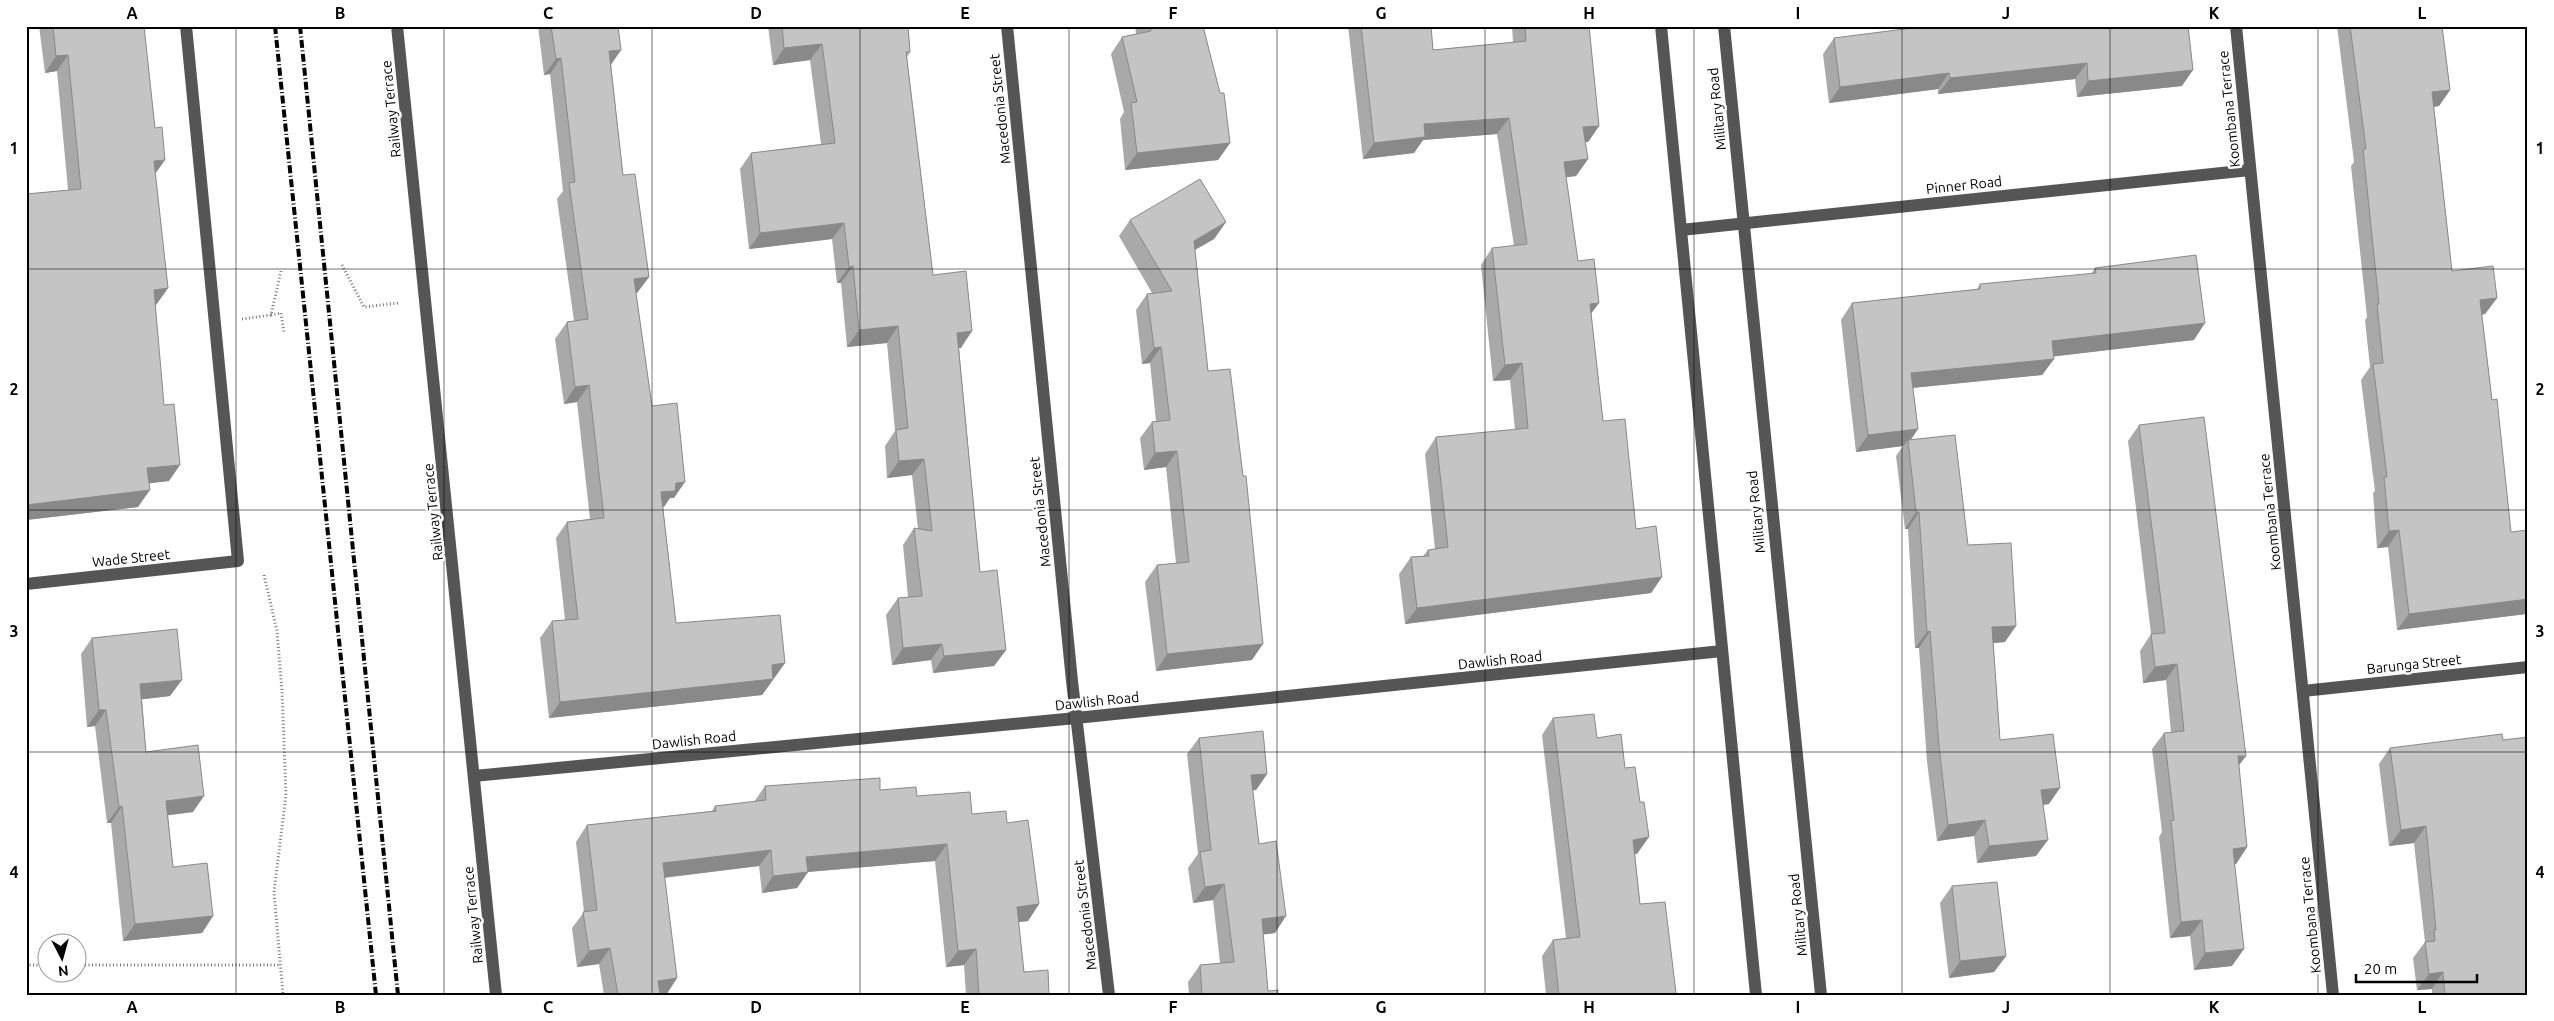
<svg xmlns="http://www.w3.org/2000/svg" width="2554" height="1021" viewBox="0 0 2554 1021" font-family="Ubuntu,sans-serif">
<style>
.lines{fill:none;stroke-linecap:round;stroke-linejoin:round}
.path{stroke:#777;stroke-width:3;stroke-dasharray:1 2.5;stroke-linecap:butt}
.minor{stroke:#555;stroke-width:12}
.rail{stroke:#000;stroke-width:4;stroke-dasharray:8 2.5 1 2.5;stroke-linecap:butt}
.wall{fill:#a9a9a9}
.shaded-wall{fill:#898989}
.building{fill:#c4c4c4;stroke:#898989}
.grid{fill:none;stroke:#000;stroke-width:1;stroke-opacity:0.55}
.labels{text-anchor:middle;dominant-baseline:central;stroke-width:5;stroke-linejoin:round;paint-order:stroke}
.street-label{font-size:14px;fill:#000;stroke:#fff}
.neatline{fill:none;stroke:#000;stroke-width:2}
.grid-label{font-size:16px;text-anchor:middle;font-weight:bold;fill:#000}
</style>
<rect width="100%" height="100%" fill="#fff"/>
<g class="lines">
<g class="path">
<path d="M342,265L364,307L398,303"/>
<path d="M271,315L281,313L284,333"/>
<path d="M242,319L271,315L281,271"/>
<path d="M264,575L277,631L282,691L286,795L274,892L283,995"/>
<path d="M26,965H48"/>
<path d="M78,965H281"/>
</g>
<g class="minor">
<path d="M397,26L496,995"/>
<path d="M1007,26L1072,681L1109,995"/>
<path d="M1661,26L1756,995"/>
<path d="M1724,26L1821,995"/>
<path d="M2236,26L2333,995"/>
<path d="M1681,230L2250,170"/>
<path d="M26,584L238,561L186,26"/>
<path d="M2303,691L2528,667"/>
<path d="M474,776L1076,718L1722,651"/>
</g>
<g class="rail">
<path d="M275,26L376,995"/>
<path d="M300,26L398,995"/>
</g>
</g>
<g class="wall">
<path d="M39,26H144L155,174L168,288L156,305H155L169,481L149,483L138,507L26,520V194L68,190L57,71L45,73Z"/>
<path d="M538,26H618L621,50L611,64L623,175L649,277L636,294L652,406L674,498H670L663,507L676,623L785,663L762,695L549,718L540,638L552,621L565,620L556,538L567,522L590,519L577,402L564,404L555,339L567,322L574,321L557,199L563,191L550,74L544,75Z"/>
<path d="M768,26H908L910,52L907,57L933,275L961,348H959L980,572L1006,650L994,666L933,673L931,660L892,665L886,615L898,598L908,597L903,545L914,528L918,529L912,475L887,478L885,446L895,431L887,343L847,347L841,283H837L832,239L749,249L740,169L751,153L821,144L810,60L773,65Z"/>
<path d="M1203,26L1230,143L1218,160L1125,170L1120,119L1124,112L1111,54L1122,37L1136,34L1135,26Z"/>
<path d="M1348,26H1431L1433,50L1513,42L1512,26H1589L1599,126L1588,142H1585L1588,159L1576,176L1566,177L1578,261L1599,303L1591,313L1603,421L1636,529L1662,577L1651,593L1405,624L1399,574L1411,557L1423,556L1428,550L1435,549L1425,454L1436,437L1515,430L1510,380L1493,381L1481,265L1492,248L1514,246L1497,134L1423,140L1414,153L1363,159Z"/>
<path d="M2188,26L2182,86L2077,97L2075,79L1938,94V89L1829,103L1823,54L1834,38Z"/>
<path d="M2337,26H2442L2450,90L2439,106L2434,107L2452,271L2497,298L2485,314L2482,315L2492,400L2511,532L2526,614L2397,630L2388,547L2377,548L2373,493L2375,491L2361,380L2370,367L2365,320L2367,317L2351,166L2354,162Z"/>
<path d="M1130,220L1226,222L1214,239L1195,250L1208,371L1252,660L1156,671L1145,582L1157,565L1176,563L1166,467L1144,470L1140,438L1152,422L1156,421L1150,363L1142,364L1136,310L1147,294L1152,293L1119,236Z"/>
<path d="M2095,268L2194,340L2054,356V359L2042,375L1913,388L1918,429L1911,440L1968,545L2005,642L1993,643L2000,740L2049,804L2043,805L2036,856L1977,863L1974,836L1937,841L1927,762L1919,648H1915L1908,529H1905L1896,456L1903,446L1856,452L1841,320L1852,303L1977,289L1980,284L2091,274Z"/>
<path d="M2139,425L2239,765L2247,847L2236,864H2235L2232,966L2194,970L2190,936L2170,938L2159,837L2162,832L2152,749L2164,733L2171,732L2166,680L2143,683L2140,651L2151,634L2128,441Z"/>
<path d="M92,638L170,696L142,699L146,752L193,812L168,815L173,867L213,916L202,933L123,941L111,823H107L95,726L87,727L81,654Z"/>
<path d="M1553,718L1597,738L1625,768L1637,854H1635L1640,904L1675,995H1546L1542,956L1553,940L1566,938L1542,735Z"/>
<path d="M1199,738L1267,774L1256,790H1252L1259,844L1275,933L1263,934L1268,991L1278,995H1189L1188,982L1200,965L1220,963L1213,900L1193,903L1188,868L1198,854L1187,754Z"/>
<path d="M2390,748L2528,995H2432V989L2417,990L2413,958L2425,942L2414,843L2389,846L2379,764Z"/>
<path d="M765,786L880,790L917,796L972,814L1007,823L1039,904L1028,921L1018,922L1024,972L1049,995H966L964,965L946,967L935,861L808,872L797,888L762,893L759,866L664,878L677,978L666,995H604L599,964L577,967L572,928L584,912L576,842L587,825L712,811L715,806L754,802Z"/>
<path d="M1952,886L2006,956L1994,972L1949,978L1940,903Z"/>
</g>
<g class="shaded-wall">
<path d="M822,44L810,60L773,65L784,48Z"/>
<path d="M621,50L610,66L609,51Z"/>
<path d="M68,55L57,71L45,73L56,56Z"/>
<path d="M561,58L550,74L544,75L556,59Z"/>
<path d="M2087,63L2075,79L1938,94L1950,78Z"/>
<path d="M2193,70L2182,86L2077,97L2088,81Z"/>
<path d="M1949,73L1938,89L1829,103L1840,87Z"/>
<path d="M2450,90L2439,106L2421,108L2432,92Z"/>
<path d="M1509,118L1497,134L1423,140L1414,153L1363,159L1374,143L1424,124Z"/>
<path d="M1599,126L1588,142L1571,143L1583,127Z"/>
<path d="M1230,143L1218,160L1125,170L1137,153Z"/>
<path d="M1588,159L1576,176L1552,179L1564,162Z"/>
<path d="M165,160L153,177L154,161Z"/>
<path d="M1226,222L1214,239L1182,257L1194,241Z"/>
<path d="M844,223L832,239L749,249L760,233Z"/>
<path d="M853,266L841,283H837L849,267Z"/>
<path d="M649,277L637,293L623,295L634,279Z"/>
<path d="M168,288L156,305L142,306L154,290Z"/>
<path d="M2497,298L2485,314L2468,316L2480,300Z"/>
<path d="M1599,303L1587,319L1590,304Z"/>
<path d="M2205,323L2194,340L2041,358L2052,341Z"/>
<path d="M898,326L887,343L847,347L859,330Z"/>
<path d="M972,331L961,348L946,349L957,333Z"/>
<path d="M1161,347L1150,363L1142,364L1154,348Z"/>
<path d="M2054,359L2042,375L1900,389L1911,373Z"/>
<path d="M1522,363L1510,380L1493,381L1505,365Z"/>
<path d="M589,385L577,402L564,404L575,387Z"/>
<path d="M1918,429L1908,443V440L1903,446L1856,452L1868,435Z"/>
<path d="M1177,451L1166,467L1144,470L1155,453Z"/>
<path d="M924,459L912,475L887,478L899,461Z"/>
<path d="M180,465L169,481L136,485L147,468Z"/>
<path d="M685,482L674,498H670L664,507L650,509L661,492L676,483Z"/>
<path d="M150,490L138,507L26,520V505Z"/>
<path d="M1916,512H1919L1908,529H1905Z"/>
<path d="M2399,530L2388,547L2377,548L2389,531Z"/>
<path d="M1662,577L1651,593L1405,624L1417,608Z"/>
<path d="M2528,599V611L2526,614L2397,630L2409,614Z"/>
<path d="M2016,626L2005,642L1981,644L1992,627Z"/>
<path d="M1930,631L1919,648H1915L1927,632Z"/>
<path d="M942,644L931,660L892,665L903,648Z"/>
<path d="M1263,644L1252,660L1156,671L1167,654Z"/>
<path d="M1006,650L994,666L933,673L944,656Z"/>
<path d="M785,663L762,695L549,718L560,702Z"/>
<path d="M2177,664L2166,680L2143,683L2155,667Z"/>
<path d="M182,680L170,696L129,701L140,684Z"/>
<path d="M99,710H106L95,726L87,727Z"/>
<path d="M2238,756H2246L2234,772Z"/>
<path d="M1267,774L1256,790L1239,792L1251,775Z"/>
<path d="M2060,788L2049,804L2030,806L2041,790Z"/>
<path d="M204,796L193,812L155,817L166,801Z"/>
<path d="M122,806L111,823H107L119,807Z"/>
<path d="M1985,820L1974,836L1937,841L1948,825Z"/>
<path d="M2426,826L2414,843L2389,846L2401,830Z"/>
<path d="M1649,837L1637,854L1622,856L1633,840Z"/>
<path d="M2048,840L2036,856L1977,863L1989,846Z"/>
<path d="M947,844L935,861L795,873L806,857Z"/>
<path d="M2247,847L2236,864L2222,865L2233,849Z"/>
<path d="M771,850L759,866L651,879L663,863Z"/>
<path d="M808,872L797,888L762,893L773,876Z"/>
<path d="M1224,884L1213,900L1193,903L1205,887Z"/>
<path d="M1039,904L1028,921L1005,924L1017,907Z"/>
<path d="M213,916L202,933L123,941L135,924Z"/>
<path d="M1286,916L1275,933L1251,936L1262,919Z"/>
<path d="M2202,920L2190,936L2170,938L2181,922Z"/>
<path d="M610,948L599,964L577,967L589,951Z"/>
<path d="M976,949L964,965L946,967L958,951Z"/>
<path d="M2244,949L2232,966L2194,970L2205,953Z"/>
<path d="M2006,956L1994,972L1949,978L1960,961Z"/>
<path d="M2443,972L2432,989L2417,990L2429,974Z"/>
<path d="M677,978L666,995H648L658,981Z"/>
</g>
<g class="building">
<path d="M53,26H144L155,128L162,127L165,160L154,161L168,288L154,290L164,405L174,404L180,465L147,468L150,490L26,505V194L81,189L68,55L56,56Z"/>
<path d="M551,26H618L621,50L609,51L623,175L635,174L649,277L634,279L652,406L677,403L685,482L676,483L675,491L661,492L676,623L780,615L785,663L772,665L773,679L560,702L552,621L578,619L567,522L604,518L589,385L575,387L567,322L588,319L569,183L575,182L561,58L556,59Z"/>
<path d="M782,26H908L910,52H906L933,275L966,271L972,331L957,333L980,572L997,570L1006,650L944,656L942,644L903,648L898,598L922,596L914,528L932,531L924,459L899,461L896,430L908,428L898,326L859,330L853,266L849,267L844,223L760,233L751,153L835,143L822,44L784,48Z"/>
<path d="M1150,26H1203L1220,93H1224L1230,143L1137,153L1131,103L1137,102L1122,37L1151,31Z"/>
<path d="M1361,26H1431L1433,50L1526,41L1525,26H1589L1599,126L1583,127L1588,159L1564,162L1578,261L1594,259L1599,303L1590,304L1603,421L1625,419L1636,529L1656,526L1662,577L1417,608L1411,557L1429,556L1428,550L1448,547L1436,437L1528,428L1522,363L1505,365L1492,248L1527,244L1509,118L1424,124L1425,137L1374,143Z"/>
<path d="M1928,26H2188L2193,70L2088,81L2087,63L1950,78L1949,73L1840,87L1834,38Z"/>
<path d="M2350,26H2442L2450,90L2432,92L2452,271L2493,266L2497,298L2480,300L2492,400L2497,399L2511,532L2528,530V599L2409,614L2399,530L2389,531L2384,477H2387L2373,364L2383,363L2377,304H2379L2363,149H2366Z"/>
<path d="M1200,179L1226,222L1194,241L1208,371L1230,369L1243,476H1246L1263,644L1167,654L1157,565L1189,562L1177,451L1155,453L1152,422L1170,420L1161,347L1154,348L1147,294L1172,291L1130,220Z"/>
<path d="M2196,255L2205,323L2052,341L2054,359L1911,373L1918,429L1868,435L1852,303L1980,289V284L2096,273L2095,268Z"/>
<path d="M2204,417L2246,756H2238L2247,847L2233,849L2244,949L2205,953L2202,920L2181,922L2171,821L2174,820L2164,733L2184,731L2177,664L2155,667L2151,634L2165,633L2139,425Z"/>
<path d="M1955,435L1968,545L2011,543L2016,626L1992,627L2000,740L2053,734L2060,788L2041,790L2048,840L1989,846L1985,820L1948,825L1939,746L1930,631L1927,632L1919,512H1916L1908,440Z"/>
<path d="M177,629L182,680L140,684L146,752L198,745L204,796L166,801L173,867L207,863L213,916L135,924L122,806L119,807L106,710H99L92,638Z"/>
<path d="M1594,714L1597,738L1621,734L1625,768L1635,767L1640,802H1644L1649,837L1633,840L1640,904L1665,902L1676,993L1664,995H1559L1553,940L1580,937L1553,718Z"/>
<path d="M1263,731L1267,774L1251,775L1259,844L1276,841L1286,916L1262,919L1268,991L1278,990V995H1202L1200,965L1234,962L1224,884L1205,887L1200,852L1211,850L1199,738Z"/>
<path d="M2502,734L2503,740L2528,737V995H2445L2443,972L2429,974L2425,942L2435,941L2434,930H2436L2426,826L2401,830L2390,748Z"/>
<path d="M880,778V790L916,787L917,796L970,792L972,814L1006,811L1007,823L1028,820L1039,904L1017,907L1024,972L1048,970L1049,995H979L976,949L958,951L947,844L806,857L808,872L773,876L771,850L663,863L677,978L658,981L660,995H618L610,948L589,951L583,912L597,910L587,825L716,811L715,806L766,800L765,786Z"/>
<path d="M1997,882L2006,956L1960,961L1952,886Z"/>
</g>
<path class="grid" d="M236,26V995M444,26V995M652,26V995M860,26V995M1069,26V995M1277,26V995M1485,26V995M1694,26V995M1902,26V995M2110,26V995M2318,26V995M26,269H2528M26,510H2528M26,752H2528"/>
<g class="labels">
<g class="street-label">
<text transform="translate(391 109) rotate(-96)">Railway Terrace</text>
<text transform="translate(1000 109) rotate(-96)">Macedonia Street</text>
<text transform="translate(1717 109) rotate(-96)">Military Road</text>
<text transform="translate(2229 109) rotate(-96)">Koombana Terrace</text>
<text transform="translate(1964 185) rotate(-6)">Pinner Road</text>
<text transform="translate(433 512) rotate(-96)">Railway Terrace</text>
<text transform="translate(1040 512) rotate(-96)">Macedonia Street</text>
<text transform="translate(1756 512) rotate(-96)">Military Road</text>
<text transform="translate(2270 512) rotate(-96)">Koombana Terrace</text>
<text transform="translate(131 558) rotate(-6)">Wade Street</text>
<text transform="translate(1500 660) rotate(-6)">Dawlish Road</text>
<text transform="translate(2414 664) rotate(-6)">Barunga Street</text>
<text transform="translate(1097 701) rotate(-6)">Dawlish Road</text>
<text transform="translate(694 740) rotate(-6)">Dawlish Road</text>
<text transform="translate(473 915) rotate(-96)">Railway Terrace</text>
<text transform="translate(1085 915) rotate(-97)">Macedonia Street</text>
<text transform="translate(1798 915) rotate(-96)">Military Road</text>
<text transform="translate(2310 915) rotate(-96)">Koombana Terrace</text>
</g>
</g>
<rect width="2554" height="1021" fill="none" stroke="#ffffff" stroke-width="55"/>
<g transform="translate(62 958) rotate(174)"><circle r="24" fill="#ffffff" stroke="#999999"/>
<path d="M0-4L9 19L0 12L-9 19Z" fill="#000000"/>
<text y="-8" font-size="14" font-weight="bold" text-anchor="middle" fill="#000000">N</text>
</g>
<path d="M2356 974v8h121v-8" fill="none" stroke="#000000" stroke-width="2.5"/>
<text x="2364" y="974" font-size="15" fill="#000000" stroke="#ffffff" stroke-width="4" paint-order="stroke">20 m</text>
<rect x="28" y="28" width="2498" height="966" class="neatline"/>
<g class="grid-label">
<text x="132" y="19">A</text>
<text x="340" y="19">B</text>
<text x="548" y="19">C</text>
<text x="756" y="19">D</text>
<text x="965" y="19">E</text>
<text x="1173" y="19">F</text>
<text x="1381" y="19">G</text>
<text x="1589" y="19">H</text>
<text x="1798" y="19">I</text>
<text x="2006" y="19">J</text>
<text x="2214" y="19">K</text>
<text x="2422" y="19">L</text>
<text x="14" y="154">1</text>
<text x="2540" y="154">1</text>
<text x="14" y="395">2</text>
<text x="2540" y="395">2</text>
<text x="14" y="637">3</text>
<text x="2540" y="637">3</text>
<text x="14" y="878">4</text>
<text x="2540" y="878">4</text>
<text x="132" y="1013">A</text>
<text x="340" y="1013">B</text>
<text x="548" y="1013">C</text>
<text x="756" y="1013">D</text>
<text x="965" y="1013">E</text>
<text x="1173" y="1013">F</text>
<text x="1381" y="1013">G</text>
<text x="1589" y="1013">H</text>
<text x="1798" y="1013">I</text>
<text x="2006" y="1013">J</text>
<text x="2214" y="1013">K</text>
<text x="2422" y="1013">L</text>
</g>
</svg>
